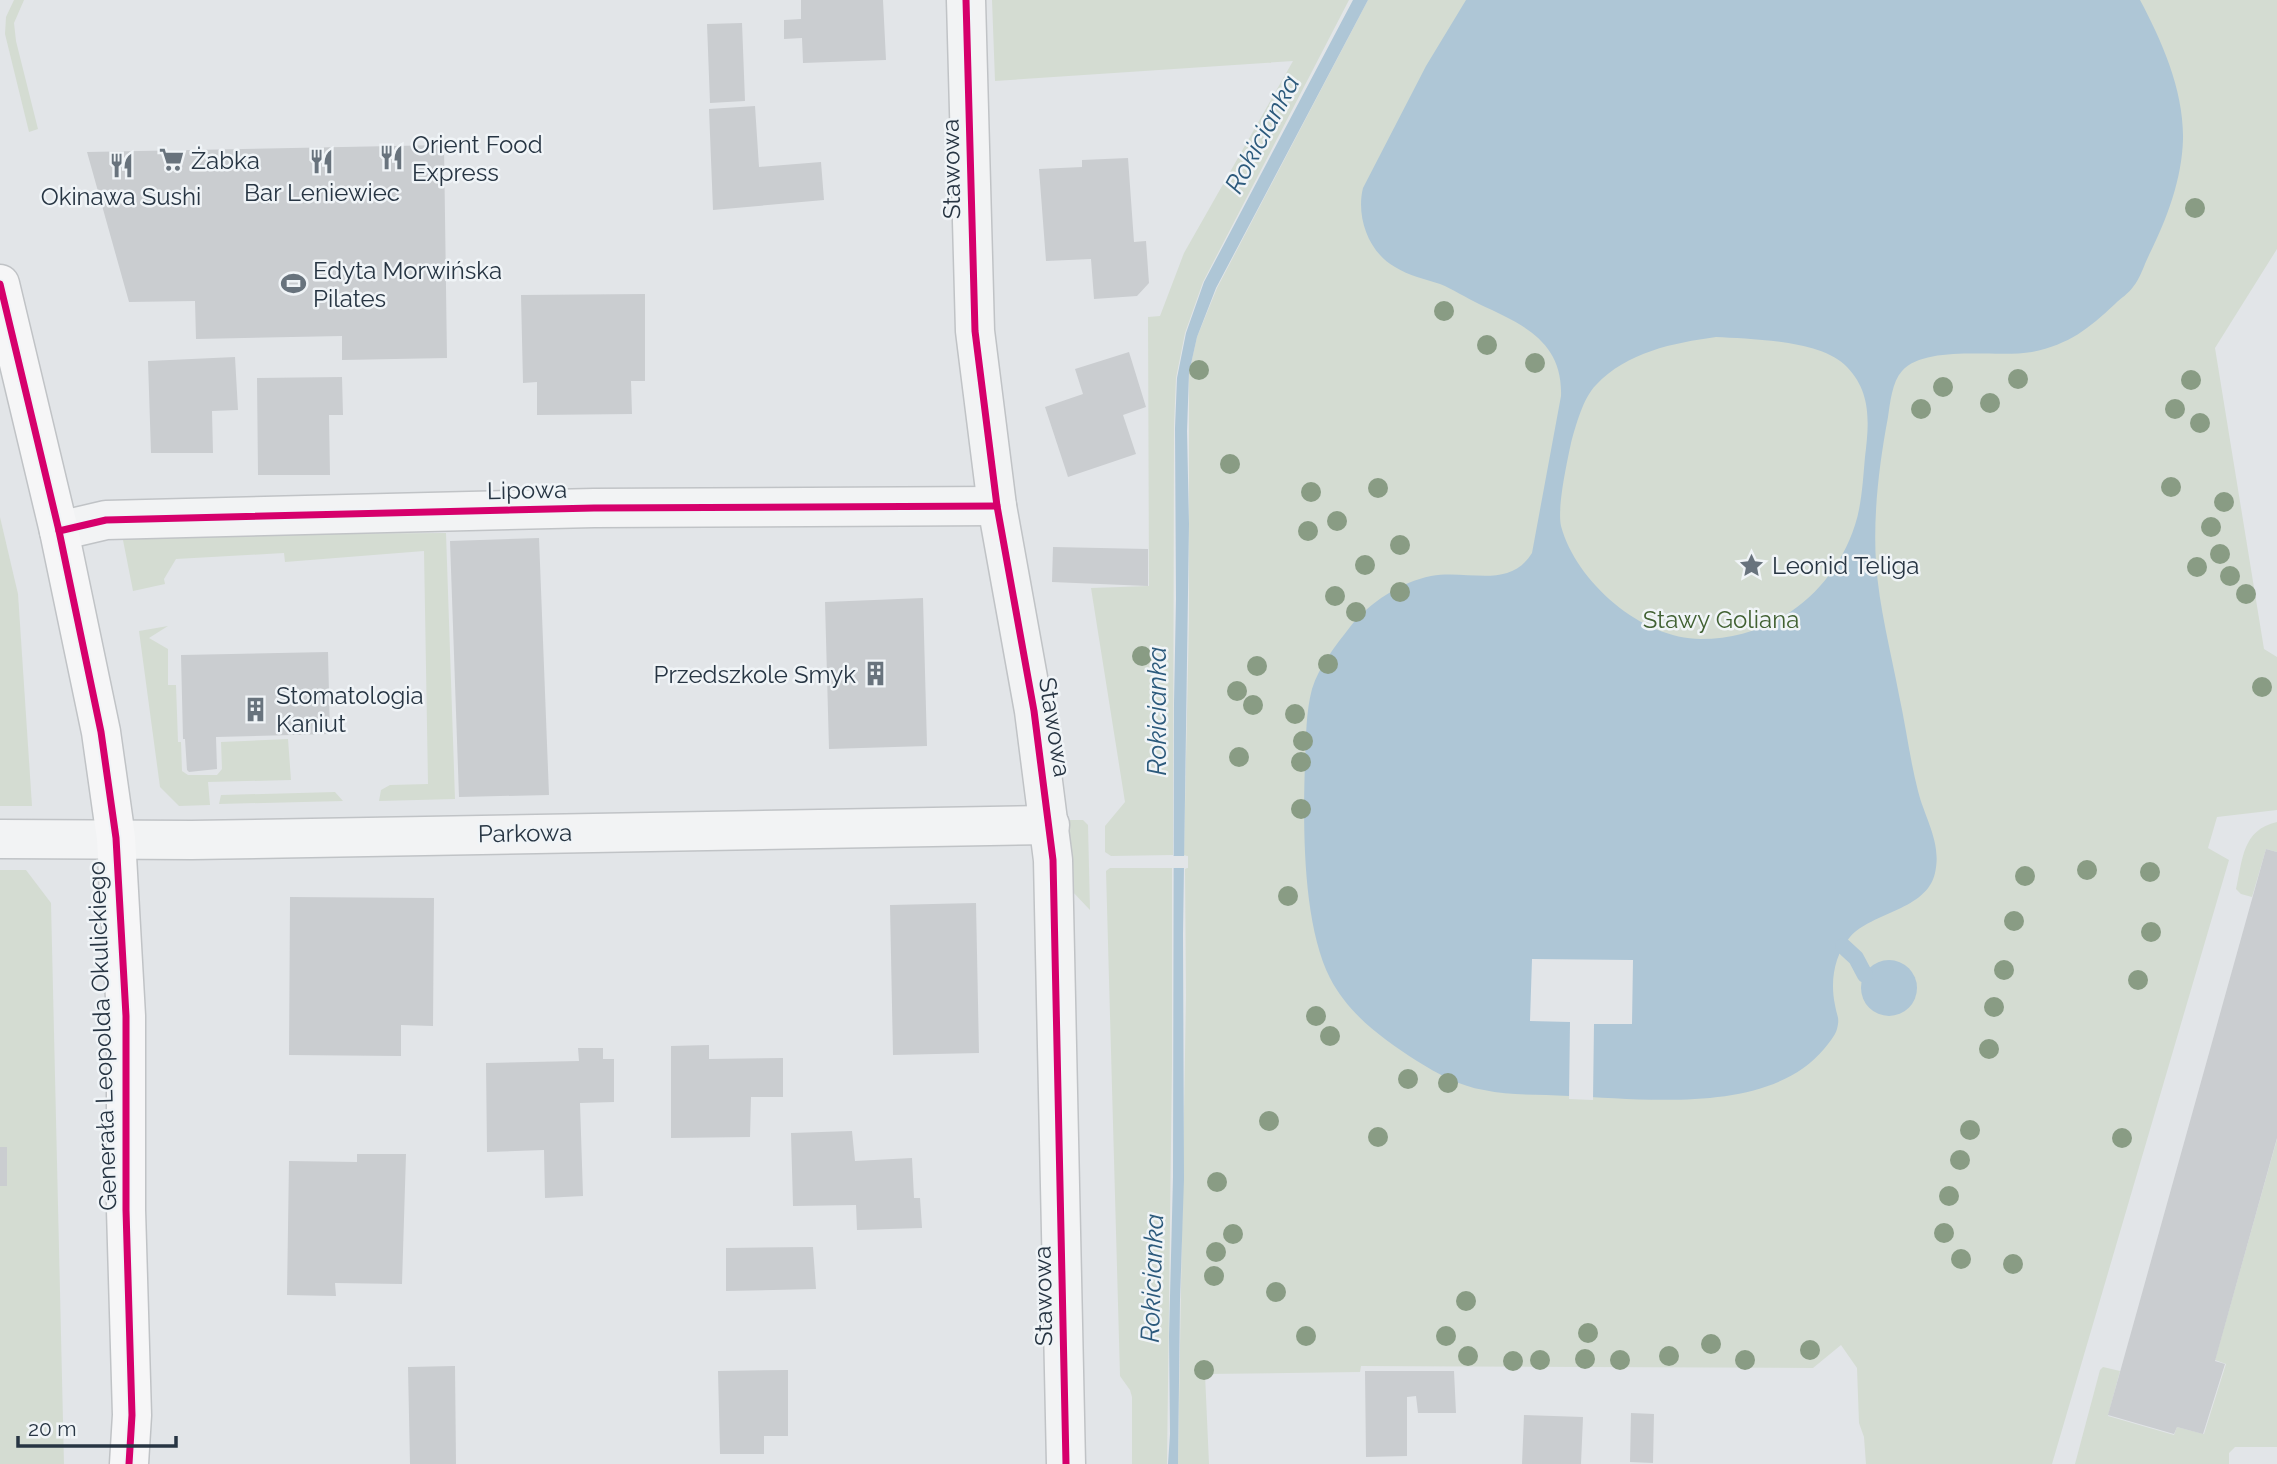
<svg xmlns="http://www.w3.org/2000/svg" width="2277" height="1464" viewBox="0 0 2277 1464" font-family="Raleway,sans-serif">
<style>
.green{fill:#d4dcd2}
.water{fill:#aec6d6;fill-rule:evenodd}
.pier{fill:#e2e5e8}
.lines{fill:none;stroke-linecap:round;stroke-linejoin:round}
.stream{stroke:#aec6d6;stroke-width:16}
.building{fill:#cacdd0}
.street-casing{stroke:#c0c3c6;stroke-width:41}
.secondary-casing{stroke:#c0c3c6;stroke-width:41}
.street{stroke:#f2f3f4;stroke-width:38}
.secondary{stroke:#f6f6f7;stroke-width:38}
.cycleway-casing{stroke:#f0f4f7;stroke-width:11}
.cycleway{stroke:#d6006c;stroke-width:7}
.tree{fill:#899c84}
.labels{text-anchor:middle;dominant-baseline:central;stroke-width:5;stroke-linejoin:round;paint-order:stroke}
.poi-label{font-size:24px;fill:#273543;stroke:#f0f4f7;text-anchor:start}
.street-label{font-size:24px;fill:#273543;stroke:#f0f4f7}
.park-label{font-size:24px;fill:#416132;stroke:#f0f4f7}
.water-label{font-size:26px;font-style:italic;fill:#2c5a7c;stroke:#f0f4f7}
</style>
<rect width="100%" height="100%" fill="#e2e5e8"/>
<g class="green">
<path d="M14,0H24L14,23L16,41L38,129L29,132L5,34L6,17Z"/>
<path d="M992,0H1349L1203,282L1185,333L1176,378L1174,426L1173,855L1111,856L1105,852V826L1125,802L1091,588L1149,586L1148,317L1160,316L1184,253L1293,61L995,81Z"/>
<path d="M1368,0H2277V249L2215,348L2264,649L2277,657V810L2217,817L2208,848L2229,860L2052,1464H1866L1864,1437L1859,1423L1857,1368L1841,1345L1813,1368L1361,1366L1360,1372L1205,1374L1209,1464H1178L1186,996L1185,869L1187,868V856L1184,855L1189,619V373L1197,337L1217,288Z"/>
<path d="M0,517L18,594L32,806H0Z"/>
<path d="M446,533L455,799L379,801L381,790L390,785L428,784L424,551L285,562L284,553L176,559L164,579L165,584L133,591L122,535Z"/>
<path d="M168,626L149,638L168,649V685H176L178,742H181L182,771L188,775H217L222,769L221,742L288,739L291,780L208,782L210,805L179,806L160,787L139,631Z"/>
<path d="M335,792L343,801L219,804L221,795Z"/>
<path d="M1069,820H1083L1088,825L1090,910L1072,891Z"/>
<path d="M2277,822V852L2266,849L2252,897L2241,894L2236,889C2243,859 2242,830 2277,822Z"/>
<path d="M1110,868H1172V1063L1167,1464H1132V1397L1130,1390L1120,1376L1106,871Z"/>
<path d="M0,870H26L51,903L64,1464H0Z"/>
<path d="M2277,1139V1447H2235L2229,1453V1464H2075L2100,1370L2103,1367L2120,1371L2108,1416L2174,1435L2177,1427L2204,1434L2226,1364L2215,1360Z"/>
</g>
<g class="water">
<path d="M1353,0H1368L1216,288L1197,337L1189,373L1187,431L1189,524L1183,934L1184,1179L1180,1300L1178,1464H1168L1170,1434L1169,1336L1173,1177L1174,703L1176,599L1175,428L1177,378L1186,333L1204,282Z"/>
<path d="M1466,0H2140C2162,41 2184,91 2183,139C2182,179 2167,219 2149,255C2144,265 2140,279 2133,287C2128,294 2121,298 2115,304C2088,329 2070,344 2032,352C1998,358 1926,344 1902,371C1892,382 1890,403 1888,417C1879,465 1873,515 1876,563C1879,607 1891,652 1899,695C1906,727 1910,760 1918,791C1925,819 1942,843 1935,873C1927,910 1872,912 1850,937C1834,955 1830,982 1835,1005C1837,1017 1840,1017 1837,1029C1835,1036 1828,1044 1824,1049C1769,1115 1645,1099 1569,1096C1540,1094 1512,1096 1484,1090C1459,1086 1438,1074 1417,1061C1383,1039 1349,1015 1330,978C1302,922 1303,824 1305,762C1306,738 1306,711 1312,689C1319,666 1336,645 1350,627C1370,602 1401,582 1431,576C1468,569 1509,590 1532,553L1561,396C1563,341 1522,324 1479,304C1466,298 1453,289 1440,284C1425,279 1409,276 1395,267C1368,252 1356,216 1363,188L1426,66ZM1716,337C1751,339 1822,340 1847,367C1872,393 1869,424 1865,457C1863,478 1862,504 1855,525C1833,593 1773,639 1701,639C1642,639 1576,582 1561,526C1557,508 1567,462 1571,443C1576,425 1583,398 1596,385C1627,352 1673,343 1716,337Z"/>
<circle cx="1889" cy="988" r="28"/>
</g>
<g class="pier">
<rect x="1170" y="856" width="18" height="12"/>
<path d="M1532,959L1633,960L1632,1024H1594L1593,1100L1569,1099L1570,1022L1530,1021Z"/>
</g>
<g class="lines">
<path class="stream" d="M1843,946L1856,958L1865,975"/>
</g>
<g class="building">
<path d="M801,0H883L886,60L803,63L802,38L784,39V20L801,19Z"/>
<path d="M742,23L745,101L710,103L707,24Z"/>
<path d="M755,106L759,167L821,162L824,200L713,210L709,109Z"/>
<path d="M444,145L447,358L342,360V336L196,339L195,301L129,302L87,152Z"/>
<path d="M1128,158L1134,242L1146,241L1149,283L1137,296L1094,299L1091,259L1046,261L1039,169L1082,167V160Z"/>
<path d="M645,294V381H631L632,414L537,415V382L523,383L521,295Z"/>
<path d="M1129,352L1146,407L1123,415L1136,454L1068,477L1045,407L1083,394L1075,369Z"/>
<path d="M235,357L238,410L212,411L213,453H151L148,361Z"/>
<path d="M342,377L343,415H329L330,475H258L257,378Z"/>
<path d="M539,538L549,795L459,797L450,541Z"/>
<path d="M1053,547L1148,549V586L1052,582Z"/>
<path d="M923,598L927,746L829,749L825,602Z"/>
<path d="M328,652L330,734L216,737L217,769L189,772L187,770L185,739H183L181,655Z"/>
<path d="M2266,849L2277,852V1138L2215,1361L2225,1364L2203,1434L2177,1427L2174,1434L2108,1415Z"/>
<path d="M290,897L434,898L433,1026L401,1025V1056L289,1055Z"/>
<path d="M976,903L979,1053L893,1055L890,905Z"/>
<path d="M709,1045V1059L783,1058V1097H751L750,1137L671,1138V1046Z"/>
<path d="M578,1048H603V1059H614V1102L580,1103L583,1196L545,1198L544,1150L487,1152L486,1063L579,1061Z"/>
<path d="M852,1131L855,1161L912,1158L914,1198H920L922,1228L857,1230L856,1205L793,1206L791,1133Z"/>
<rect x="0" y="1147" width="7" height="39"/>
<path d="M357,1154H406L402,1284L335,1283L336,1296L287,1295L289,1161L357,1162Z"/>
<path d="M813,1247L816,1289L726,1291V1248Z"/>
<path d="M455,1366L456,1464H410L408,1367Z"/>
<path d="M788,1370V1436H764V1454H720L718,1371Z"/>
<path d="M1365,1371H1454L1456,1413H1418L1416,1396L1407,1397V1456L1366,1457Z"/>
<path d="M1631,1413L1654,1414L1653,1463L1630,1462Z"/>
<path d="M1524,1415L1583,1417L1581,1464H1522Z"/>
</g>
<g class="lines">
<defs>
<g id="street">
<path d="M966,0L975,331L997,506L1034,711L1053,860L1066,1464"/>
<path d="M59,531L106,520L594,508L997,506"/>
<path d="M0,839L192,840L1050,825"/>
</g>
<path id="secondary" d="M0,284L59,531L101,732L116,838L126,1016V1210L132,1415L129,1464"/>
</defs>
<use href="#street" class="street-casing"/>
<use href="#secondary" class="secondary-casing"/>
<use href="#street" class="street"/>
<use href="#secondary" class="secondary"/>
<defs>
<g id="cycleway">
<path d="M966,0L975,331L997,506L1034,711L1053,860L1066,1464"/>
<path d="M0,284L59,531L101,732L116,838L126,1016V1210L132,1415L129,1464"/>
<path d="M59,531L106,520L594,508L997,506"/>
</g>
</defs>
<use href="#cycleway" class="cycleway-casing"/>
<use href="#cycleway" class="cycleway"/>
</g>
<g class="tree">
<circle cx="2195" cy="208" r="10"/>
<circle cx="1444" cy="311" r="10"/>
<circle cx="1487" cy="345" r="10"/>
<circle cx="1535" cy="363" r="10"/>
<circle cx="1199" cy="370" r="10"/>
<circle cx="2018" cy="379" r="10"/>
<circle cx="2191" cy="380" r="10"/>
<circle cx="1943" cy="387" r="10"/>
<circle cx="1990" cy="403" r="10"/>
<circle cx="1921" cy="409" r="10"/>
<circle cx="2175" cy="409" r="10"/>
<circle cx="2200" cy="423" r="10"/>
<circle cx="1230" cy="464" r="10"/>
<circle cx="2171" cy="487" r="10"/>
<circle cx="1378" cy="488" r="10"/>
<circle cx="1311" cy="492" r="10"/>
<circle cx="2224" cy="502" r="10"/>
<circle cx="1337" cy="521" r="10"/>
<circle cx="2211" cy="527" r="10"/>
<circle cx="1308" cy="531" r="10"/>
<circle cx="1400" cy="545" r="10"/>
<circle cx="2220" cy="554" r="10"/>
<circle cx="1365" cy="565" r="10"/>
<circle cx="2197" cy="567" r="10"/>
<circle cx="2230" cy="576" r="10"/>
<circle cx="1400" cy="592" r="10"/>
<circle cx="2246" cy="594" r="10"/>
<circle cx="1335" cy="596" r="10"/>
<circle cx="1356" cy="612" r="10"/>
<circle cx="1142" cy="656" r="10"/>
<circle cx="1328" cy="664" r="10"/>
<circle cx="1257" cy="666" r="10"/>
<circle cx="2262" cy="687" r="10"/>
<circle cx="1237" cy="691" r="10"/>
<circle cx="1253" cy="705" r="10"/>
<circle cx="1295" cy="714" r="10"/>
<circle cx="1303" cy="741" r="10"/>
<circle cx="1239" cy="757" r="10"/>
<circle cx="1301" cy="762" r="10"/>
<circle cx="1301" cy="809" r="10"/>
<circle cx="2087" cy="870" r="10"/>
<circle cx="2150" cy="872" r="10"/>
<circle cx="2025" cy="876" r="10"/>
<circle cx="1288" cy="896" r="10"/>
<circle cx="2014" cy="921" r="10"/>
<circle cx="2151" cy="932" r="10"/>
<circle cx="2004" cy="970" r="10"/>
<circle cx="2138" cy="980" r="10"/>
<circle cx="1994" cy="1007" r="10"/>
<circle cx="1316" cy="1016" r="10"/>
<circle cx="1330" cy="1036" r="10"/>
<circle cx="1989" cy="1049" r="10"/>
<circle cx="1408" cy="1079" r="10"/>
<circle cx="1448" cy="1083" r="10"/>
<circle cx="1269" cy="1121" r="10"/>
<circle cx="1970" cy="1130" r="10"/>
<circle cx="1378" cy="1137" r="10"/>
<circle cx="2122" cy="1138" r="10"/>
<circle cx="1960" cy="1160" r="10"/>
<circle cx="1217" cy="1182" r="10"/>
<circle cx="1949" cy="1196" r="10"/>
<circle cx="1944" cy="1233" r="10"/>
<circle cx="1233" cy="1234" r="10"/>
<circle cx="1216" cy="1252" r="10"/>
<circle cx="1961" cy="1259" r="10"/>
<circle cx="2013" cy="1264" r="10"/>
<circle cx="1214" cy="1276" r="10"/>
<circle cx="1276" cy="1292" r="10"/>
<circle cx="1466" cy="1301" r="10"/>
<circle cx="1588" cy="1333" r="10"/>
<circle cx="1306" cy="1336" r="10"/>
<circle cx="1446" cy="1336" r="10"/>
<circle cx="1711" cy="1344" r="10"/>
<circle cx="1810" cy="1350" r="10"/>
<circle cx="1468" cy="1356" r="10"/>
<circle cx="1669" cy="1356" r="10"/>
<circle cx="1585" cy="1359" r="10"/>
<circle cx="1540" cy="1360" r="10"/>
<circle cx="1620" cy="1360" r="10"/>
<circle cx="1745" cy="1360" r="10"/>
<circle cx="1513" cy="1361" r="10"/>
<circle cx="1204" cy="1370" r="10"/>
</g>
<defs>
<symbol id="restaurant-bare" viewBox="-9 -9 18 18"><path d="M-5-6h1v4h1v-4h1v4h1v-4h1v5L-1.5 .5V6h-2V.5L-5-1ZM5-6V6H3V1.5H1.5Q1.5-4 5-6Z" fill="#68737d" stroke="#f0f4f7" stroke-width="2.5" paint-order="stroke"/></symbol>
<symbol id="supermarket-bare" viewBox="-9 -9 18 18"><path d="M-6-5.5h2.5l.6 2H6L4.5 2H-2.5L-4.4-4H-6ZM-1.5 3.2a1.3 1.3 0 1 0 .1 0ZM3 3.2a1.3 1.3 0 1 0 .1 0Z" fill="#68737d" stroke="#f0f4f7" stroke-width="2.5" paint-order="stroke"/></symbol>
<symbol id="stadium-bare" viewBox="-9 -9 18 18"><path d="M0-5a6.5 5 0 1 0 0 10a6.5 5 0 1 0 0-10ZM-3.5-1.8h7v3.6h-7Z" fill="#68737d" stroke="#f0f4f7" stroke-width="2.5" paint-order="stroke"/></symbol>
<symbol id="sight-bare" viewBox="-9 -9 18 18"><path d="M0-6L1.8-2.2L6-1.7L2.9 1.2L3.7 5.4L0 3.3L-3.7 5.4L-2.9 1.2L-6-1.7L-1.8-2.2Z" fill="#68737d" stroke="#f0f4f7" stroke-width="2.5" paint-order="stroke"/></symbol>
<symbol id="building-bare" viewBox="-9 -9 18 18"><path d="M-4-6H4V6H1V3H-1V6H-4ZM-2.5-4.3h1.7v1.8h-1.7ZM.8-4.3h1.7v1.8H.8ZM-2.5-1h1.7V.8h-1.7ZM.8-1h1.7V.8H.8Z" fill="#68737d" stroke="#f0f4f7" stroke-width="2.5" paint-order="stroke"/></symbol>
</defs>
<g fill-rule="evenodd">
<use href="#restaurant-bare" x="374" y="140" width="35" height="35"/>
<use href="#supermarket-bare" x="154" y="142" width="35" height="35"/>
<use href="#restaurant-bare" x="304" y="144" width="35" height="35"/>
<use href="#restaurant-bare" x="104" y="148" width="35" height="35"/>
<use href="#stadium-bare" x="276" y="266" width="35" height="35"/>
<use href="#sight-bare" x="1734" y="548" width="35" height="35"/>
<use href="#building-bare" x="858" y="656" width="35" height="35"/>
<use href="#building-bare" x="238" y="692" width="35" height="35"/>
</g>
<g class="labels">
<g class="poi-label">
<text x="412" y="144">Orient Food<tspan x="412" dy="28">Express</tspan></text>
<text x="191" y="160">Żabka</text>
<text x="322" y="192" text-anchor="middle">Bar Leniewiec</text>
<text x="121" y="196" text-anchor="middle">Okinawa Sushi</text>
<text x="313" y="270">Edyta Morwińska<tspan x="313" dy="28">Pilates</tspan></text>
<text x="1772" y="565">Leonid Teliga</text>
<text x="856" y="674" text-anchor="end">Przedszkole Smyk</text>
<text x="276" y="695">Stomatologia<tspan x="276" dy="28">Kaniut</tspan></text>
</g>
<g class="street-label">
<text transform="translate(951 169) rotate(-91)">Stawowa</text>
<text transform="translate(527 490) rotate(-1)">Lipowa</text>
<text transform="translate(1055 727) rotate(81)">Stawowa</text>
<text transform="translate(525 833) rotate(-1)">Parkowa</text>
<text transform="translate(102 1036) rotate(-92)">Generała Leopolda Okulickiego</text>
<text transform="translate(1043 1296) rotate(-91)">Stawowa</text>
</g>
<g class="park-label">
<text x="1721" y="619">Stawy Goliana</text>
</g>
<g class="water-label">
<text transform="translate(1262 134) rotate(-62)">Rokicianka</text>
<text transform="translate(1157 711) rotate(-90)">Rokicianka</text>
<text transform="translate(1152 1278) rotate(-88)">Rokicianka</text>
</g>
</g>
<path d="M18 1436v10h158v-10" fill="none" stroke="#273543" stroke-width="3.5"/>
<text x="28" y="1436" font-size="21" fill="#273543" stroke="#f0f4f7" stroke-width="5" paint-order="stroke">20 m</text>
</svg>
